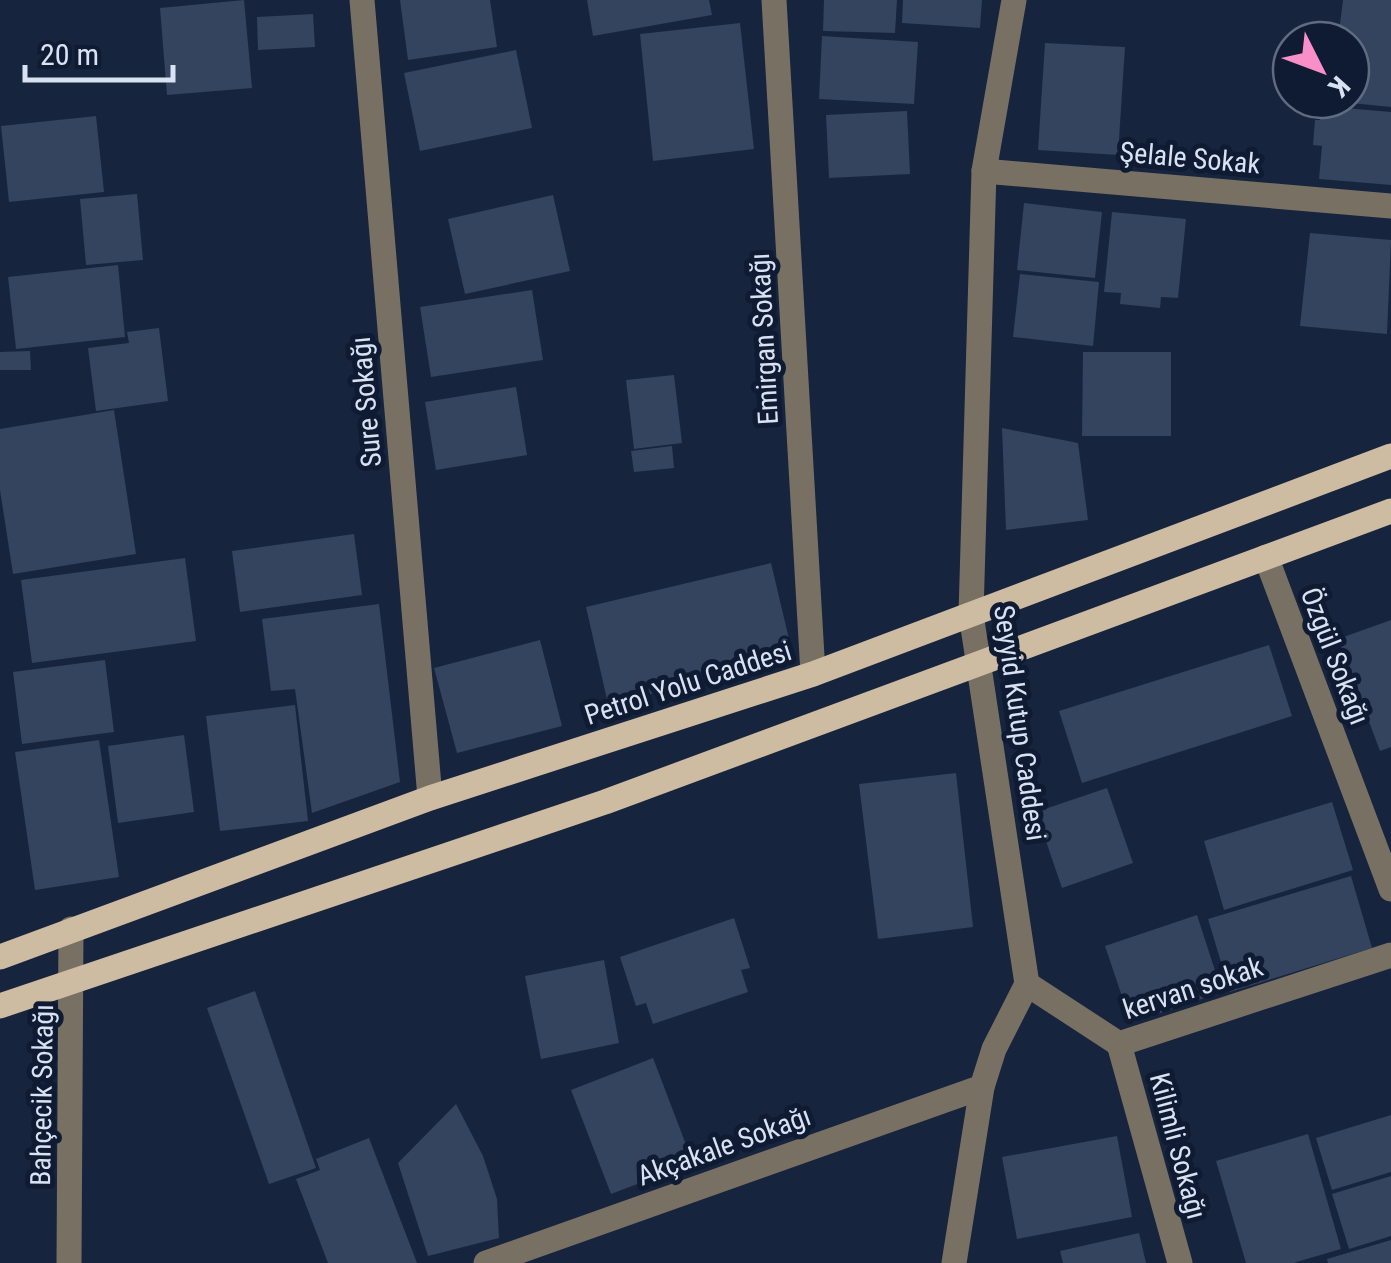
<svg xmlns="http://www.w3.org/2000/svg" width="1391" height="1263" viewBox="0 0 1391 1263" font-family="'Roboto Condensed',sans-serif">
<style>
.building{fill:#34435e}
.lines{fill:none;stroke-linecap:round;stroke-linejoin:round}
.minor{stroke:#787063;stroke-width:25}
.major{stroke:#cdbca1;stroke-width:25}
.labels{text-anchor:middle;dominant-baseline:central;stroke-width:10;stroke-linejoin:round;paint-order:stroke}
.street-label{font-size:28px;fill:#d8e2f2;stroke:#0e1b32}
</style>
<rect width="100%" height="100%" fill="#17243d"/>
<g class="building">
<path d="M244,0L252,88L167,95L160,8Z"/>
<path d="M400,0H490L497,47L408,60Z"/>
<path d="M587,0H709L712,15L593,36Z"/>
<path d="M824,0H897L895,33L823,31Z"/>
<path d="M903,0H982L980,28L902,23Z"/>
<path d="M1343,0H1391V107L1351,103V40H1338Z"/>
<path d="M313,14L315,47L258,50L257,17Z"/>
<path d="M740,23L754,149L653,161L640,34Z"/>
<path d="M822,36L918,42L914,104L819,99Z"/>
<path d="M1045,43L1125,47L1118,155L1038,150Z"/>
<path d="M516,50L532,128L420,151L404,73Z"/>
<path d="M1322,106L1391,112V185L1319,179L1322,146L1313,145L1315,120H1320Z"/>
<path d="M907,111L910,174L829,178L826,115Z"/>
<path d="M96,116L104,192L9,202L1,126Z"/>
<path d="M137,194L143,260L86,265L80,199Z"/>
<path d="M553,195L570,271L465,294L448,219Z"/>
<path d="M1024,203L1102,212L1095,278L1017,270Z"/>
<path d="M1112,212L1186,219L1178,298L1161,297L1160,308L1120,304L1121,293L1104,292Z"/>
<path d="M1310,233L1391,240L1387,334L1300,326Z"/>
<path d="M118,265L125,337L16,349L8,277Z"/>
<path d="M1020,274L1099,282L1093,346L1013,337Z"/>
<path d="M532,290L543,360L431,377L420,307Z"/>
<path d="M159,328L168,401L96,411L88,348L129,343L127,332Z"/>
<path d="M30,351L31,370H0V352Z"/>
<path d="M1083,352H1171V436H1082Z"/>
<path d="M674,375L682,443L634,449L626,380Z"/>
<path d="M516,387L527,455L436,470L425,402Z"/>
<path d="M114,410L136,554L13,574L0,490V429Z"/>
<path d="M1002,428L1078,443L1088,520L1006,530Z"/>
<path d="M672,446L674,468L634,472L631,451Z"/>
<path d="M354,534L362,595L240,612L232,551Z"/>
<path d="M185,558L196,641L32,663L21,580Z"/>
<path d="M771,563L794,660L608,704L586,607Z"/>
<path d="M379,604L400,782L312,813L295,689L271,691L262,619Z"/>
<path d="M1391,620V747L1380,751L1338,639Z"/>
<path d="M540,640L562,726L457,753L434,668Z"/>
<path d="M1269,645L1292,716L1082,783L1059,711Z"/>
<path d="M105,660L114,732L22,744L13,672Z"/>
<path d="M295,705L308,821L220,831L206,716Z"/>
<path d="M184,735L194,812L118,823L108,746Z"/>
<path d="M99,740L119,877L35,890L15,752Z"/>
<path d="M956,773L973,927L878,939L859,784Z"/>
<path d="M1107,788L1133,863L1062,888L1036,812Z"/>
<path d="M1332,802L1353,870L1224,910L1204,841Z"/>
<path d="M1351,876L1372,948L1230,992L1208,919Z"/>
<path d="M1197,915L1222,992L1131,1023L1105,946Z"/>
<path d="M734,918L750,968L741,970L748,992L653,1024L646,1003L636,1006L620,957Z"/>
<path d="M604,960L619,1043L541,1059L525,976Z"/>
<path d="M255,991L316,1168L269,1184L207,1008Z"/>
<path d="M653,1058L693,1163L611,1194L571,1090Z"/>
<path d="M456,1104L483,1156L497,1199L499,1238L428,1256L398,1163Z"/>
<path d="M1391,1115V1172L1332,1190L1316,1138Z"/>
<path d="M1308,1134L1341,1249L1293,1263H1246L1216,1161Z"/>
<path d="M1117,1136L1132,1217L1017,1239L1002,1157Z"/>
<path d="M369,1138L417,1263H328L296,1179L320,1170L316,1159Z"/>
<path d="M1391,1176V1236L1349,1249L1332,1194Z"/>
<path d="M1139,1233L1146,1263H1063L1060,1251Z"/>
<path d="M1391,1240V1263H1328L1327,1259Z"/>
</g>
<g class="lines">
<g class="minor">
<path d="M362,0L430,798"/>
<path d="M774,0L813,674"/>
<path d="M984,171L1391,206"/>
<path d="M1266,557L1391,889"/>
<path d="M1027,984L1119,1044L1391,955"/>
<path d="M1119,1044L1180,1263"/>
<path d="M69,1263L71,929"/>
<path d="M486,1263L982,1087"/>
<path d="M954,1263L982,1087L994,1049L1027,984L971,614L984,171L1014,0"/>
</g>
<g class="major">
<path d="M0,957L430,798L813,674L1391,456"/>
<path d="M0,1006L605,802L1391,511"/>
</g>
</g>
<g class="labels">
<g class="street-label">
<text transform="translate(1190 158) rotate(5)">Şelale Sokak</text>
<text transform="translate(764 339) rotate(-93)">Emirgan Sokağı</text>
<text transform="translate(366 402) rotate(-95)">Sure Sokağı</text>
<text transform="translate(1335 656) rotate(69)">Özgül Sokağı</text>
<text transform="translate(688 683) rotate(-18)">Petrol Yolu Caddesi</text>
<text transform="translate(1020 723) rotate(82)">Seyyid Kutup Caddesi</text>
<text transform="translate(1193 988) rotate(-18)">kervan sokak</text>
<text transform="translate(42 1095) rotate(-89)">Bahçecik Sokağı</text>
<text transform="translate(724 1146) rotate(-20)">Akçakale Sokağı</text>
<text transform="translate(1178 1146) rotate(75)">Kilimli Sokağı</text>
</g>
</g>
<g transform="translate(1321 70) rotate(132)"><circle r="48" fill="#0e1b32" stroke="#5f6b7f" stroke-width="2.5"/>
<path d="M0-8L18 38L0 25L-18 38Z" fill="#f98fc9"/>
<text y="-15" font-size="28" font-weight="bold" text-anchor="middle" fill="#d8e2f2">K</text>
</g>
<path d="M25 65v15h148v-15" fill="none" stroke="#d8e2f2" stroke-width="5"/>
<text x="40" y="65" font-size="30" fill="#d8e2f2" stroke="#0e1b32" stroke-width="8" paint-order="stroke">20 m</text>
</svg>
